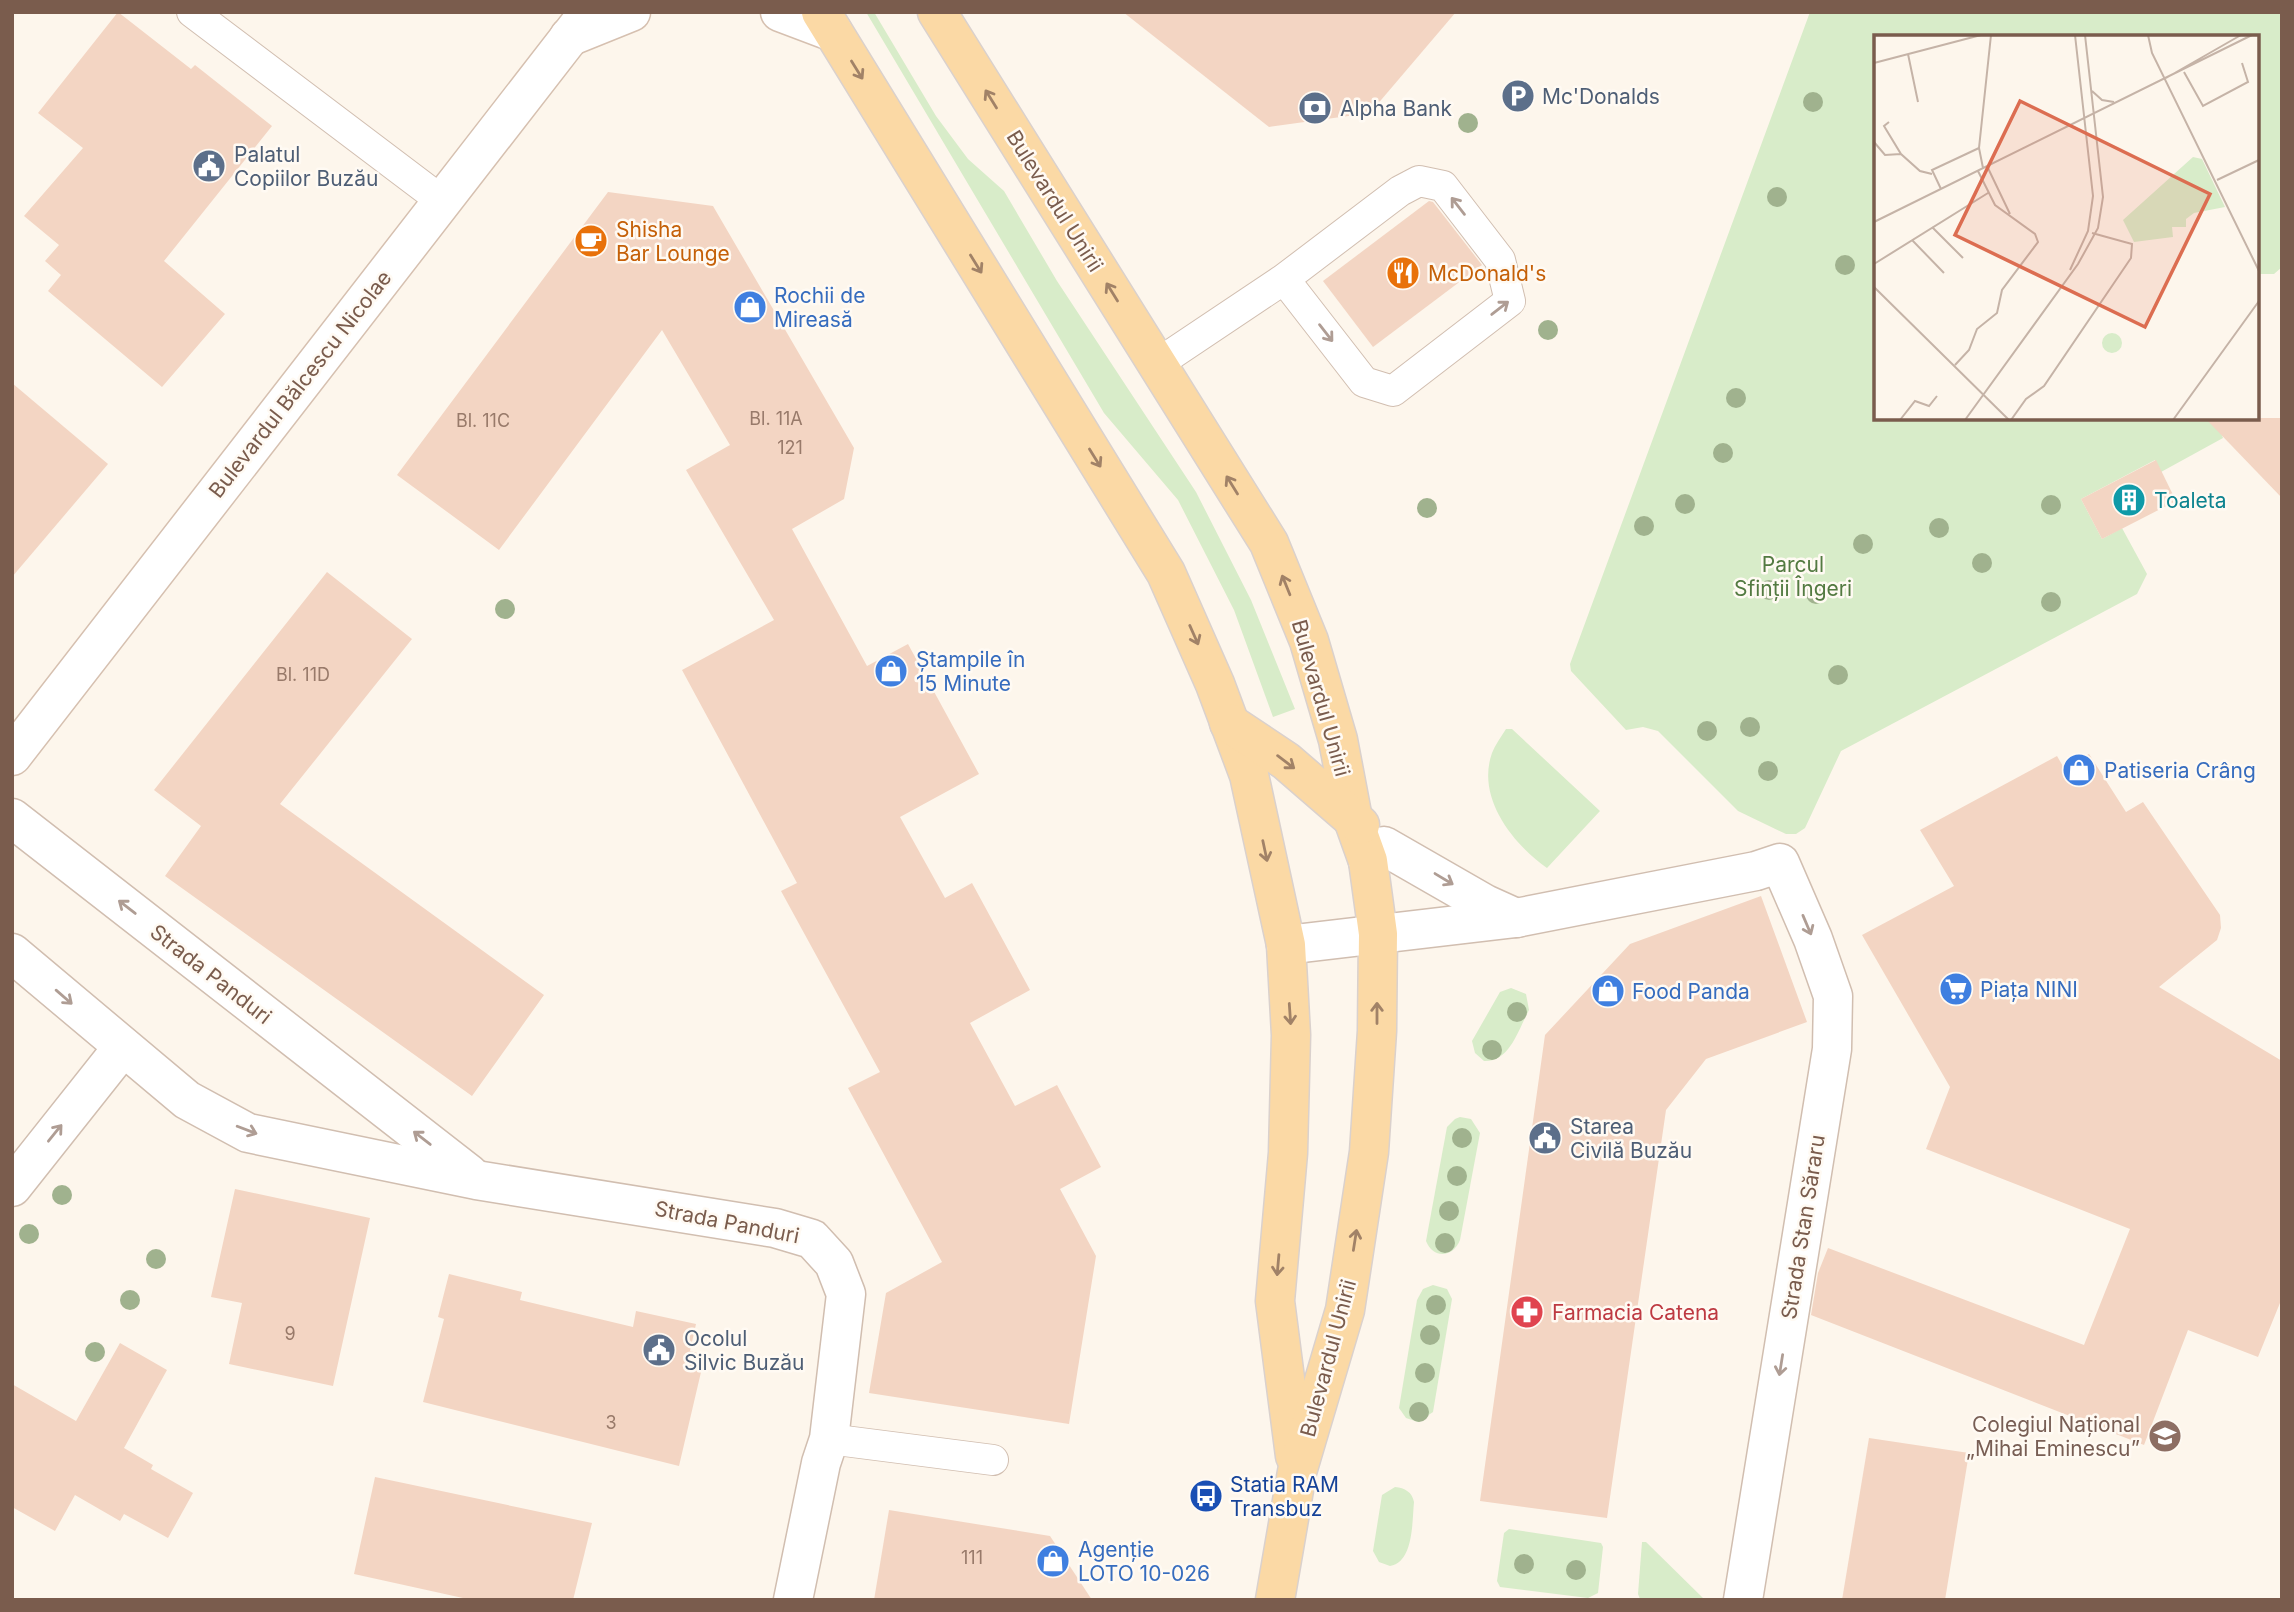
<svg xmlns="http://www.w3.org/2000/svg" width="2294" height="1612" viewBox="0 0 2294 1612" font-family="Inter,sans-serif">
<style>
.green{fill:#d8ecc9}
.building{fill:#f3d5c3}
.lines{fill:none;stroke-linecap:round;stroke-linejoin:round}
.lane-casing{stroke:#d1beb0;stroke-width:32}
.street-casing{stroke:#d1beb0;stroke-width:41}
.secondary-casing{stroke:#d6c0b0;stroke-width:41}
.primary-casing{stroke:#dad1cd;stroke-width:41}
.lane{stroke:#fff;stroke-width:30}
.street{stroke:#fff;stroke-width:38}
.secondary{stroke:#fff;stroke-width:38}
.primary{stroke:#fbd9a5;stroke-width:38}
.tree{fill:#a0b28e}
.oneway{stroke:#a18267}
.oneway2{stroke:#af9d94}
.labels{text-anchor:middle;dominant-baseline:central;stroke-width:5;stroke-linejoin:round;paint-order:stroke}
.number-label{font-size:18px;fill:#987a6a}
.service-label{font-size:21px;fill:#4e5e75;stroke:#fffaf3;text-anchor:start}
.street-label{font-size:21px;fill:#7a5c4d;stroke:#fffaf3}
.food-label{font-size:21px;fill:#c56008;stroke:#fffaf3;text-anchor:start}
.shop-label{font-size:21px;fill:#366cbe;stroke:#fffaf3;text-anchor:start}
.culture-label{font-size:21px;fill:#0d838f;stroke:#fffaf3;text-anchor:start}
.park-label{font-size:21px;fill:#537a41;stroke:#fffaf3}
.health-label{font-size:21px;fill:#be3a42;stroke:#fffaf3;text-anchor:start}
.education-label{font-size:21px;fill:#785e54;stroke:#fffaf3;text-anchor:end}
.transit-label{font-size:21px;fill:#164399;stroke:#fffaf3;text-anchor:start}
.inset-road{fill:none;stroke:#c5b3a7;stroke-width:2}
.view{fill:#dc6d51;fill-opacity:0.15;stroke:#dc6d51;stroke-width:3.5}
.inset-edge{fill:none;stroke:#7a5c4d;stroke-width:3.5}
</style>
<rect width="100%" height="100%" fill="#fdf6ec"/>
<g class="green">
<path d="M866,12H874L936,116L968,159L1004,191L1057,281L1196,492L1251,600L1295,709L1273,717L1234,610L1178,500L1104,413Z"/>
<path d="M1810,12H2282V267L2274,274H2257V37H1876V418H2215L2223,438L2161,472L2155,460L2081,499L2102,539L2122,528L2147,574L2137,594L1841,751L1805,828L1796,834H1786L1738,811L1658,731L1643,727L1626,730L1571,671L1570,664Z"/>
<path d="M1506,729H1512L1600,811L1547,868C1513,844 1476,798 1492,753C1495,745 1501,737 1506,729Z"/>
<path d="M1511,988L1526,994L1529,1010C1518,1030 1510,1062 1484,1061L1475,1053L1472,1041L1500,992Z"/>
<path d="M1460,1117L1471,1119L1480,1133L1460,1240C1453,1258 1433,1259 1426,1241L1447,1127L1455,1119Z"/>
<path d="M1433,1285L1447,1289L1452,1299L1433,1412L1418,1422L1406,1418L1399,1408L1417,1300L1423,1289Z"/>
<path d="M1395,1487C1405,1488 1412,1492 1414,1502C1412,1521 1414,1562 1390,1566L1379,1562L1373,1551L1382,1495Z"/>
<path d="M1509,1529L1601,1543L1603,1547L1598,1593L1588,1598L1500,1587L1497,1581L1504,1533Z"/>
<path d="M1642,1542H1646L1705,1600L1640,1599L1638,1594Z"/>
</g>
<g class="building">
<path d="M118,12L191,69L195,65L272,126L164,261L225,314L162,387L48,291L61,275L45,261L59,245L24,216L83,148L38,113Z"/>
<path d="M1123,12H1456L1370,113L1269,127Z"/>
<path d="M608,192L713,206L854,448L844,499L792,529L867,666L908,644L979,774L900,817L945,898L972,883L1030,990L970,1023L1015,1106L1057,1085L1101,1167L1060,1189L1096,1256L1069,1424L869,1393L886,1293L942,1262L848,1088L880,1072L781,891L797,883L682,670L774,620L686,470L730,445L662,330L499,550L397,475Z"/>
<path d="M1429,201L1433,202L1482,265L1373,347L1323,281Z"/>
<path d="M12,383L108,464L12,577Z"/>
<path d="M2205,418H2282V498Z"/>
<path d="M2156,460L2176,501L2102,539L2081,499Z"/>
<path d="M327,572L412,639L280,804L544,995L472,1096L165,876L201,826L154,790Z"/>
<path d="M2089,754L2126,812L2143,802L2220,915L2221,928L2217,940L2159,987L2282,1061V1298L2258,1357L2188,1330L2144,1445L1811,1315L1818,1273L1828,1248L2084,1345L2130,1229L1926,1149L1950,1087L1862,935L1954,886L1920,830L2057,756L2064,768Z"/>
<path d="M1761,896L1807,1022L1706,1059L1666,1110L1607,1518L1480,1501L1545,1035L1630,944Z"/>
<path d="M235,1189L370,1218L333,1386L229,1364L242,1303L211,1297Z"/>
<path d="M449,1274L522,1292L520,1300L633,1327L636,1311L696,1324L690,1351L705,1355L679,1466L423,1402L444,1319L438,1317Z"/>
<path d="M120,1343L167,1370L124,1448L153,1465L151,1469L193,1493L168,1538L124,1514L120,1521L75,1495L55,1531L12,1507V1384L76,1421Z"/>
<path d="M1869,1438L1969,1453L1945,1600H1842Z"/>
<path d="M375,1477L592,1523L573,1600H472L354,1574Z"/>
<path d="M889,1510L1050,1536L1092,1600H874Z"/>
</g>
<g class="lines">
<defs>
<g id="lane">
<path d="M192,12L442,201"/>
<path d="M1157,364L1284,279L1400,191L1419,181L1443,186L1500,260L1510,301L1393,391L1364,382L1284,279"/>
<path d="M829,1439L993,1460"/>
</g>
<g id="street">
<path d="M12,818L469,1174"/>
<path d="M1368,861L1384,846L1485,904L1516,918"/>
<path d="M1286,945L1516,918L1756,871L1780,863L1813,939L1833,996L1832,1049L1743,1600"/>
<path d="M12,953L187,1100L248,1133L476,1180L775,1228L812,1239L834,1263L846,1294L829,1439L821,1463L793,1600"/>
<path d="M12,1187L123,1047"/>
</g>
<g id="secondary">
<path d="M780,12L833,32"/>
<path d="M569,37L631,12"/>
<path d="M12,756L589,12"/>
</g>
<g id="primary">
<path d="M821,12L1166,573L1215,684L1249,775L1286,945L1291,1035L1288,1153L1275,1301L1295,1456"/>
<path d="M937,12L1269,543L1309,641L1338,740L1353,819L1368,861L1378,934L1377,1031L1369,1152L1345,1310L1297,1472L1275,1600"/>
<path d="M1229,723L1286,761L1360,825"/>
</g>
</defs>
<use href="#lane" class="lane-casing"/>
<use href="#street" class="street-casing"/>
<use href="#secondary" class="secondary-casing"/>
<use href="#primary" class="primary-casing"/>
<use href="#lane" class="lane"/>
<use href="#street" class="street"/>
<use href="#secondary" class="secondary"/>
<use href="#primary" class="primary"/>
</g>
<g class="tree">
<circle cx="1813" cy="102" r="10"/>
<circle cx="1468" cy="123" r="10"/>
<circle cx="1777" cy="197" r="10"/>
<circle cx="1845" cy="265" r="10"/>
<circle cx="1548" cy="330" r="10"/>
<circle cx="1736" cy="398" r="10"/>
<circle cx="1723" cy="453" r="10"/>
<circle cx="1685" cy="504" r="10"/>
<circle cx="2051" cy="505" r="10"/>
<circle cx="1427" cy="508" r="10"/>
<circle cx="1644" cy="526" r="10"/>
<circle cx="1939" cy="528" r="10"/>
<circle cx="1863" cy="544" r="10"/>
<circle cx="1982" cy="563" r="10"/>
<circle cx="1769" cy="590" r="10"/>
<circle cx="1816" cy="594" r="10"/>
<circle cx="2051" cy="602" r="10"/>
<circle cx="505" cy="609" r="10"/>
<circle cx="1838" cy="675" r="10"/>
<circle cx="1750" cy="727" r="10"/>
<circle cx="1707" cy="731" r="10"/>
<circle cx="1768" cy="771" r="10"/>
<circle cx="1517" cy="1012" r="10"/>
<circle cx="1492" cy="1050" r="10"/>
<circle cx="1462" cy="1138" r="10"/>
<circle cx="1457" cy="1176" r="10"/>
<circle cx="62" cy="1195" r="10"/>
<circle cx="1449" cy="1211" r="10"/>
<circle cx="29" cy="1234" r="10"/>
<circle cx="1445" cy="1243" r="10"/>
<circle cx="156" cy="1259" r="10"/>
<circle cx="130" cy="1300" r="10"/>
<circle cx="1436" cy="1305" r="10"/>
<circle cx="1430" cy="1335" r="10"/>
<circle cx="95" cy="1352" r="10"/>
<circle cx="1425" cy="1373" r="10"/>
<circle cx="1419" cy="1412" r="10"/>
<circle cx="1524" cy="1564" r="10"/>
<circle cx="1576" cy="1570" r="10"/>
</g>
<defs><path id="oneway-shaft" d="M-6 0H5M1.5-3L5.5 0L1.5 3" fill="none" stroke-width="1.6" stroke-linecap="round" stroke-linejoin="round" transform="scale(1.75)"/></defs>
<g class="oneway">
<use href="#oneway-shaft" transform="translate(857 70) rotate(58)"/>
<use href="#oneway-shaft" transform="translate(991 99) rotate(-122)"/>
<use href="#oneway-shaft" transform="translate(976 264) rotate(58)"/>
<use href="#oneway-shaft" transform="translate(1112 292) rotate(-122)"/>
<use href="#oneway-shaft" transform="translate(1095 458) rotate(58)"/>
<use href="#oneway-shaft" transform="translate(1232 485) rotate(-122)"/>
<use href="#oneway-shaft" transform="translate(1286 585) rotate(-112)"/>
<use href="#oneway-shaft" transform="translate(1194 635) rotate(66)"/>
<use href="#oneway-shaft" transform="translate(1286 762) rotate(37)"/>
<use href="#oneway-shaft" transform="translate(1265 851) rotate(78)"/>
<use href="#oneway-shaft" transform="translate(1377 1013) rotate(-90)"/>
<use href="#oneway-shaft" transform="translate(1290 1014) rotate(86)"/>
<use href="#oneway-shaft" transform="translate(1355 1240) rotate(-81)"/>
<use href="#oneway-shaft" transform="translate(1278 1265) rotate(95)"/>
</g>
<g class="oneway2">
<use href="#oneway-shaft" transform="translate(1458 206) rotate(-128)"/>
<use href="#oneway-shaft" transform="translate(1500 308) rotate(-38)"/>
<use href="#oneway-shaft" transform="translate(1326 333) rotate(52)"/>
<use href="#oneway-shaft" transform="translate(1444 879) rotate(31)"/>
<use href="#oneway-shaft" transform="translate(127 907) rotate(-142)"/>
<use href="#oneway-shaft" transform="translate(1807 925) rotate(67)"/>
<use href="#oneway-shaft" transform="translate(64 997) rotate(41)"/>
<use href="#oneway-shaft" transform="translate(247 1130) rotate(21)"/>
<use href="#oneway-shaft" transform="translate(55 1133) rotate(-51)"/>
<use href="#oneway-shaft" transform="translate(422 1138) rotate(-142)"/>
<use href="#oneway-shaft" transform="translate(1781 1365) rotate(99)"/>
</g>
<defs>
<symbol id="parking-disc" viewBox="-11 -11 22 22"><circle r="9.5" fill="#5c6f8a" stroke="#fffaf3"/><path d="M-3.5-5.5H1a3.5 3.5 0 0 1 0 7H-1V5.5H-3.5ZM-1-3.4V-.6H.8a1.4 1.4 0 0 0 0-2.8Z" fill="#fff"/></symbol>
<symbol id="bank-disc" viewBox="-11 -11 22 22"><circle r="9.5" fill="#5c6f8a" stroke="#fffaf3"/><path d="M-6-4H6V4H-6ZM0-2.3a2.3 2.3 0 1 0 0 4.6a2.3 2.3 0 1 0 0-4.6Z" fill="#fff"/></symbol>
<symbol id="civic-disc" viewBox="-11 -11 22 22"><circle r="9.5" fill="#5c6f8a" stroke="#fffaf3"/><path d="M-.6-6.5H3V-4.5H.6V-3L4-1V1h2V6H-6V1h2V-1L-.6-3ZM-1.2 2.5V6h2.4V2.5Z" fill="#fff"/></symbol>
<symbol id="cafe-disc" viewBox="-11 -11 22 22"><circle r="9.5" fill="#e8710a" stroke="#fffaf3"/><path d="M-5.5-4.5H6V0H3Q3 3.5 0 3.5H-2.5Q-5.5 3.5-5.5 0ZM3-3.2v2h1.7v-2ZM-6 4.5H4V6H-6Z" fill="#fff"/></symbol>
<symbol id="restaurant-disc" viewBox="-11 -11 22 22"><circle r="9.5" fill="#e8710a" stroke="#fffaf3"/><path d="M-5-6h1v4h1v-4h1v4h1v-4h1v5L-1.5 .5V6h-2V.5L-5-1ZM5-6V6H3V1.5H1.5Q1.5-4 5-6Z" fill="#fff"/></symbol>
<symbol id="shop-disc" viewBox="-11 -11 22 22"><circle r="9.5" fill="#3f7fe0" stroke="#fffaf3"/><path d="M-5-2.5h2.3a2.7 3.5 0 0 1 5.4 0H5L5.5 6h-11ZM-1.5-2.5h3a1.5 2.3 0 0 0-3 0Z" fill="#fff"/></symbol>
<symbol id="building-disc" viewBox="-11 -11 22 22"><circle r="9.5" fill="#0f9aa8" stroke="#fffaf3"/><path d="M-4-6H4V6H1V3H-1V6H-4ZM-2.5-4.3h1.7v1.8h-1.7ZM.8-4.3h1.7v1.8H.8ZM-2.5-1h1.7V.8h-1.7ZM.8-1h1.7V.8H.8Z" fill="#fff"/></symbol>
<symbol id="supermarket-disc" viewBox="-11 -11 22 22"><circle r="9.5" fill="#3f7fe0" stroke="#fffaf3"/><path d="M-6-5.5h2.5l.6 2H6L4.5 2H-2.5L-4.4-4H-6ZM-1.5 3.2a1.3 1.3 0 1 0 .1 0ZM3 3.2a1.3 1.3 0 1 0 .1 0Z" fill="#fff"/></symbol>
<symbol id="pharmacy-disc" viewBox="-11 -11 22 22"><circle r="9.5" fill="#e0444e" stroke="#fffaf3"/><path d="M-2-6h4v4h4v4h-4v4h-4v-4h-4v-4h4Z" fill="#fff"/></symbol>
<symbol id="university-disc" viewBox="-11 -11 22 22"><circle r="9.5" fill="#8d6e63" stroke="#fffaf3"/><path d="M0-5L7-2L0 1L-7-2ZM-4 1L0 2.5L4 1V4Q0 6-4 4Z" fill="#fff"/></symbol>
<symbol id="bus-disc" viewBox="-11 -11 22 22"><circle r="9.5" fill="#1a4fb4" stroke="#fffaf3"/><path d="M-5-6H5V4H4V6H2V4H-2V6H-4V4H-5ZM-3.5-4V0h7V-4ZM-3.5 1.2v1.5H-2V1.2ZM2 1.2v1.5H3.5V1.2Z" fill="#fff"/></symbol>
</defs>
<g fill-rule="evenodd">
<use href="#parking-disc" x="1499" y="77" width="38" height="38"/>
<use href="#bank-disc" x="1296" y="89" width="38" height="38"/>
<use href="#civic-disc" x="190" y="147" width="38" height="38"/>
<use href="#cafe-disc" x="572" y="222" width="38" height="38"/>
<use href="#restaurant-disc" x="1384" y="254" width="38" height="38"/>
<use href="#shop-disc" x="731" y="288" width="38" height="38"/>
<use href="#building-disc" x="2110" y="481" width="38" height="38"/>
<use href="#shop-disc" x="872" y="652" width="38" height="38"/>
<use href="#shop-disc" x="2060" y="751" width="38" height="38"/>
<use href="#supermarket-disc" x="1937" y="970" width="38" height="38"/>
<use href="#shop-disc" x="1589" y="972" width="38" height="38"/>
<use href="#civic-disc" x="1526" y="1119" width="38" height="38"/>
<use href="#pharmacy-disc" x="1508" y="1293" width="38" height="38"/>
<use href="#civic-disc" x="640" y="1331" width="38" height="38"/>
<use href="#university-disc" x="2146" y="1417" width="38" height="38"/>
<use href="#bus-disc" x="1187" y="1477" width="38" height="38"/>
<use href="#shop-disc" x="1034" y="1542" width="38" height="38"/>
</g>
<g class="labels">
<g class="number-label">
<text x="776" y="418">Bl. 11A</text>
<text x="483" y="420">Bl. 11C</text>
<text x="790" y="447">121</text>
<text x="303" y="674">Bl. 11D</text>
<text x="290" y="1333">9</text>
<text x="611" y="1422">3</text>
<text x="972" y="1557">111</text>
</g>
<g class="service-label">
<text x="1542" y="96">Mc'Donalds</text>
<text x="1340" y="108">Alpha Bank</text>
<text x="234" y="154">Palatul<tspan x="234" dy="24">Copiilor Buzău</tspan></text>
<text x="1570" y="1126">Starea<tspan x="1570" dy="24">Civilă Buzău</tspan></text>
<text x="684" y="1338">Ocolul<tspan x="684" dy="24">Silvic Buzău</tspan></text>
</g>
<g class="street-label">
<text transform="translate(1055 201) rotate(58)">Bulevardul Unirii</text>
<text transform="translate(300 384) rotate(-52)">Bulevardul Bălcescu Nicolae</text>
<text transform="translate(1321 698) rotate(74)">Bulevardul Unirii</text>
<text transform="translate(211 974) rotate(38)">Strada Panduri</text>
<text transform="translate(727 1222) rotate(11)">Strada Panduri</text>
<text transform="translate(1803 1227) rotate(-81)">Strada Stan Săraru</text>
<text transform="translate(1328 1358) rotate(-75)">Bulevardul Unirii</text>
</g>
<g class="food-label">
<text x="616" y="229">Shisha<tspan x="616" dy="24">Bar Lounge</tspan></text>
<text x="1428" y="273">McDonald's</text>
</g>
<g class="shop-label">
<text x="774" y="295">Rochii de<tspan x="774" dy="24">Mireasă</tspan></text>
<text x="916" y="659">Ștampile în<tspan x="916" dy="24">15 Minute</tspan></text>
<text x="2104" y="770">Patiseria Crâng</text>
<text x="1980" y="989">Piața NINI</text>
<text x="1632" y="991">Food Panda</text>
<text x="1078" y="1549">Agenție<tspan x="1078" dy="24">LOTO 10-026</tspan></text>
</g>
<g class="culture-label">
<text x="2154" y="500">Toaleta</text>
</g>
<g class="park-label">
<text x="1793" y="564">Parcul<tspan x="1793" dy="24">Sfinții Îngeri</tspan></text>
</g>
<g class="health-label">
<text x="1552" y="1312">Farmacia Catena</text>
</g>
<g class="education-label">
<text x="2140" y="1424">Colegiul Național<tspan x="2140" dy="24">„Mihai Eminescu”</tspan></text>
</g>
<g class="transit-label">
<text x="1230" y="1484">Statia RAM<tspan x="1230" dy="24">Transbuz</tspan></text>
</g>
</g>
<g transform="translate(1874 35)">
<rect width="385" height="385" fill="#fdf6ec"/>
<path d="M319,122L328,124L351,172L320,178L312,184V192H298L299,202L260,207L249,185ZM228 308a10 10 0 1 1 20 0a10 10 0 1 1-20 0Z" fill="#d8ecc9"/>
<path class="inset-road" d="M274,0L278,18L385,236M34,19L44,67M0,28L107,0M310,37L329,71L374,47L368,28M292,43L367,0M218,56L228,65L240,67M15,87L10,91L27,119L46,136L58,139M0,107L11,120L27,119M113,131L136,179M109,133L105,113L117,0M343,145L385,125M67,154L58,135L105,113M0,187L378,0M58,192L89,223M38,205L70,238M0,229L114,158M196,235L214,196L219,161L201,0M0,252L135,385M81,330L95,315L103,294L123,278L128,255L164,207L161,199L121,170L104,136M26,385L41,366L55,371L63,361M91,385L204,229L224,193L229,162L211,0M137,385L152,364L170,351L257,223L258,209L218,198M299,385L385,266"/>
<path class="view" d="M146,66L336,159L271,292L81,200Z"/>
<rect width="385" height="385" class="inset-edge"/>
</g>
<rect width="2294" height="1612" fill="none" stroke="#7a5c4d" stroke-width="28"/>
</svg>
